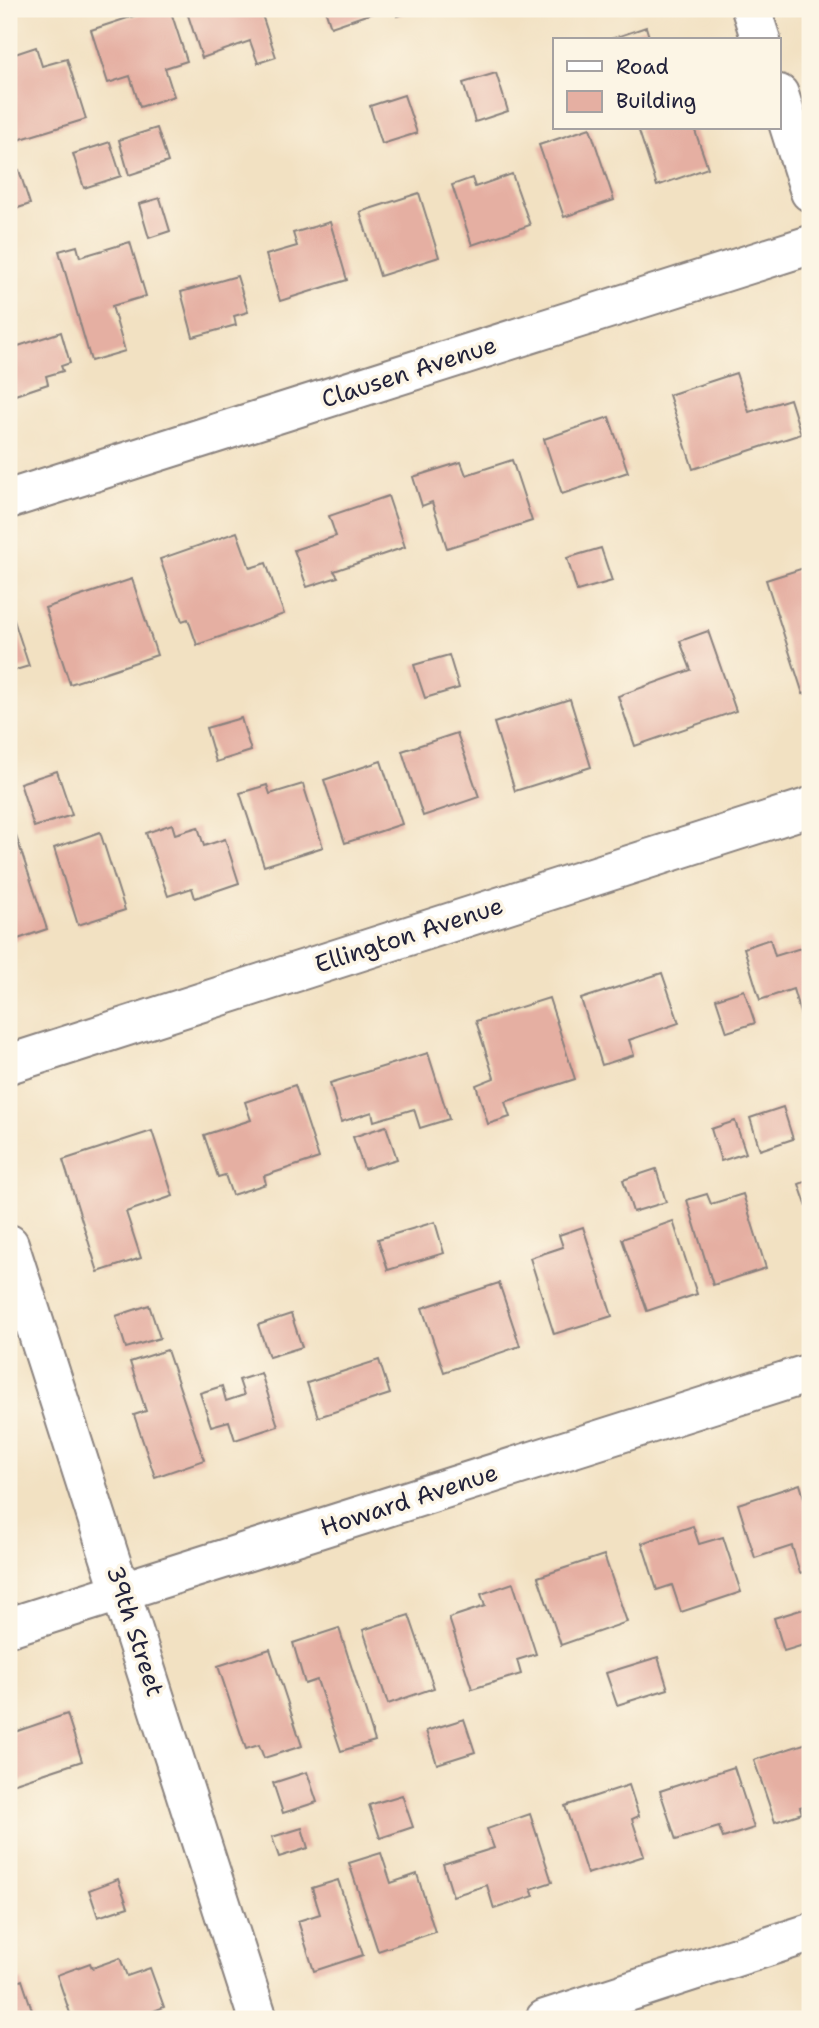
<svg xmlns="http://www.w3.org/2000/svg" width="819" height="2028" viewBox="0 0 819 2028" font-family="'Shantell Sans',sans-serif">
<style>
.building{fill:#e5afa2}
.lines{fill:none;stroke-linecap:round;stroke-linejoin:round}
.street-casing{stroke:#8a827e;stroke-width:42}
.street{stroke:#fff;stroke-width:38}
.labels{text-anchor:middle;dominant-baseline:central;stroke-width:7;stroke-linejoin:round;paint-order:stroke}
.street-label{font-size:24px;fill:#22223b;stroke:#fcf5e5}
</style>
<rect width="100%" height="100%" fill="#fcf5e5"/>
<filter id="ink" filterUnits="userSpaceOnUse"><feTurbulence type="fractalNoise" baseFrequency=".0143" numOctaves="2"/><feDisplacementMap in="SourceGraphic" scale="14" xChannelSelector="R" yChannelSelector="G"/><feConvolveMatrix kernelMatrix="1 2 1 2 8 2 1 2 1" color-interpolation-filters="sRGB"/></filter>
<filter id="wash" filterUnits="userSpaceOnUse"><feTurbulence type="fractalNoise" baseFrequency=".00686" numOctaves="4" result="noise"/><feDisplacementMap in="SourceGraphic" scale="28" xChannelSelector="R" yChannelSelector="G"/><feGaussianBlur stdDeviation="1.57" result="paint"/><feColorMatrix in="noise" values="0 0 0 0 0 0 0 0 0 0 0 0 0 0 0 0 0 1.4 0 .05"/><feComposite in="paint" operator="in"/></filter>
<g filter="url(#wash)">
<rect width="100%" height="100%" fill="#f2e1c2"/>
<g id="blocks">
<g class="building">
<path d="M155,9H170L187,61L165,68L174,96L140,107L130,76L108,83L91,30Z"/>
<path d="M186,9H260L276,57L258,63L250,41L202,58Z"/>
<path d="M325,9H374L375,12L331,27Z"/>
<path d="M395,9H419L397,16Z"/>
<path d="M646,27L650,40H608Z"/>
<path d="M36,47L42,66L67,59L86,119L18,140L9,110V56Z"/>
<path d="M496,73L508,111L475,122L463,83Z"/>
<path d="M404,95L417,133L382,144L370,106Z"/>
<path d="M157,128L168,162L129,175L119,140Z"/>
<path d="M590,128L614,200L564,217L539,145Z"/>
<path d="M638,128H694L708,168L657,186Z"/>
<path d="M110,142L121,176L84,188L73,154Z"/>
<path d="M19,170L30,204L9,211V173Z"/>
<path d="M512,174L530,225L472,245L452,185L472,178L475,187Z"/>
<path d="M419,193L439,257L380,276L360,212Z"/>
<path d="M160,198L170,231L149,238L139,204Z"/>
<path d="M330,222L347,280L280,301L266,255L297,246L293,233Z"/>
<path d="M130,242L146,296L112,306L125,351L91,361L59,251L77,246L80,257Z"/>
<path d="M237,276L248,312L234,316L236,325L193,337L181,292Z"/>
<path d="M61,332L70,363L61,366L63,371L46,376L48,384L9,397V349Z"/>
<path d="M736,373L749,412L790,399L801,434L693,469L669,395Z"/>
<path d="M609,417L628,472L562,494L544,439Z"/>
<path d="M512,460L532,521L447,548L432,502L422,506L413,477L461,462L466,475Z"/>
<path d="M388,496L405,547L334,571L338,577L307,587L294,550L336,536L329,516Z"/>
<path d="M237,532L250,568L266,563L284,614L197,645L188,619L182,621L160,559Z"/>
<path d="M601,548L612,581L577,591L567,558Z"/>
<path d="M810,566V692L803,694L766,580Z"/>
<path d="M132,579L157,655L70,684L45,608Z"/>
<path d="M11,611L29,666L9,672V612Z"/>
<path d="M708,631L736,711L635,746L618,696L691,670L680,641Z"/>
<path d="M449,655L459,688L425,698L414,665Z"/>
<path d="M570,699L591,767L515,791L494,723Z"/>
<path d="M241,718L251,751L216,762L206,728Z"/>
<path d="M457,733L479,797L423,816L402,751Z"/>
<path d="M381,761L402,824L345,843L324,780Z"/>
<path d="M57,771L72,815L34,827L20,783Z"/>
<path d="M303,784L323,847L264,866L240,793L267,785L270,794Z"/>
<path d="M172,824L175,834L198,827L204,846L225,839L239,883L195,898L192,888L168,896L146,833Z"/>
<path d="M100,832L125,910L78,925L54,848Z"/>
<path d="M15,833L47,929L9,942V835Z"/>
<path d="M770,939L775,956L801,948L810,976V1013L801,1016L793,989L760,1000L744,948Z"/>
<path d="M662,973L679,1023L629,1040L634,1055L602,1065L581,999Z"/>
<path d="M744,990L755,1023L727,1032L716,999Z"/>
<path d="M549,998L575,1079L505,1102L510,1117L488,1124L476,1085L494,1078L476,1021Z"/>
<path d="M428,1053L449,1119L420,1128L414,1109L374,1121L372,1112L341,1122L330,1083Z"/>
<path d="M295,1085L319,1158L264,1176L266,1184L232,1195L225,1175L218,1177L204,1135L251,1120L245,1102Z"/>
<path d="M783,1107L793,1139L760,1150L750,1118Z"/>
<path d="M735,1121L746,1153L721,1161L711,1129Z"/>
<path d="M386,1126L397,1159L364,1169L353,1137Z"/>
<path d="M152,1131L173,1196L126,1212L141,1258L98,1272L63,1160Z"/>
<path d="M656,1169L666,1202L633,1212L623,1180Z"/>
<path d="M810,1180V1216L799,1184Z"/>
<path d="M707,1194L711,1204L743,1194L766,1268L713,1285L687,1200Z"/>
<path d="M673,1221L697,1294L647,1311L622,1239Z"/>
<path d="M435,1222L444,1253L388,1270L378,1239Z"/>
<path d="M583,1227L612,1316L554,1334L530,1258L563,1247L559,1235Z"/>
<path d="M499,1283L520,1346L444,1372L422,1308Z"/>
<path d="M149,1305L160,1338L126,1348L116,1316Z"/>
<path d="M291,1314L302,1347L269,1357L258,1325Z"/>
<path d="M167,1350L204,1460L155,1477L134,1415L146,1411L130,1362Z"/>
<path d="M379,1360L390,1394L318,1417L307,1383Z"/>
<path d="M261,1373L278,1426L235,1440L229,1421L211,1426L200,1393L222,1386L226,1401L244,1395L239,1380Z"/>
<path d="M800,1484L810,1518V1570L800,1573L792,1546L755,1558L738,1504Z"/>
<path d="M693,1526L699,1544L723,1537L741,1592L681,1612L672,1585L657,1590L642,1543Z"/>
<path d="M604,1555L627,1622L561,1645L538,1577Z"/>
<path d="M513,1583L536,1654L517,1660L521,1674L472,1689L449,1618L485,1606L481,1594Z"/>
<path d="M807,1608L810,1619V1643L784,1651L774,1618Z"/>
<path d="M409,1615L434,1688L388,1704L363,1630Z"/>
<path d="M339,1628L375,1741L341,1751L317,1680L305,1684L293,1643Z"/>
<path d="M270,1649L302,1746L264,1758L259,1745L246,1749L218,1666Z"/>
<path d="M658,1657L668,1689L617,1705L606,1673Z"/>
<path d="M67,1714L82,1761L9,1785V1734Z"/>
<path d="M464,1719L475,1752L437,1764L426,1731Z"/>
<path d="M810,1742V1804L800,1807L802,1813L775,1822L754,1760Z"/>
<path d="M734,1767L754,1828L723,1838L719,1827L676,1840L660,1791Z"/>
<path d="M307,1772L317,1802L283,1813L273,1783Z"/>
<path d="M629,1785L639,1816L632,1819L644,1856L587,1874L565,1806Z"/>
<path d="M402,1795L413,1827L380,1838L369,1805Z"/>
<path d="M530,1814L552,1882L531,1889L534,1896L494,1909L487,1885L453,1896L443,1864L494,1848L487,1829Z"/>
<path d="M302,1828L308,1848L279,1857L272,1837Z"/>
<path d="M381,1853L391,1883L417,1874L435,1932L378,1951L349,1863Z"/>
<path d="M118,1879L128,1907L98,1917L89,1890Z"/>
<path d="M338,1880L363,1955L314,1971L298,1921L320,1914L312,1888Z"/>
<path d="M120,1958L127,1976L150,1968L164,2007L134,2019H72L57,1975L90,1963L92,1968Z"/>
<path d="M22,1980L35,2019H9V1985Z"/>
</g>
</g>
</g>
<g filter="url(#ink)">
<use href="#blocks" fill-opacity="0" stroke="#8a827e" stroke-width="2"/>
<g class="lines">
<defs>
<g id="street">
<path d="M751,9L761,40"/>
<path d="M779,94L810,192"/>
<path d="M9,499L810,245"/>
<path d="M9,1064L810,807"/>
<path d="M9,1244L258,2019"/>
<path d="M9,1627L810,1373"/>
<path d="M545,2019L810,1933"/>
</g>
</defs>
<use href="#street" class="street-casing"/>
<use href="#street" class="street"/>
</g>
</g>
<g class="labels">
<g class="street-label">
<text transform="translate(409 372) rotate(-18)">Clausen Avenue</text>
<text transform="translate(409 935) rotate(-18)">Ellington Avenue</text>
<text transform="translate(409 1500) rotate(-18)">Howard Avenue</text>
<text transform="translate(135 1631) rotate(72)">39th Street</text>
</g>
</g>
<rect width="819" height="2028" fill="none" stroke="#fcf5e5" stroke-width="35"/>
<rect x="553" y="38" width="228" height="91" fill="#fcf5e5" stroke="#a5a1a1" stroke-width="2"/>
<rect x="567" y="61" width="35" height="10" fill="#ffffff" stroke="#a5a1a1" stroke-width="2"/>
<text x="616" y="74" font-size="21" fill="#22223b">Road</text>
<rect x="567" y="91" width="35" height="21" fill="#e5afa2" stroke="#a5a1a1" stroke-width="2"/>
<text x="616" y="108" font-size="21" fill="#22223b">Building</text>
</svg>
